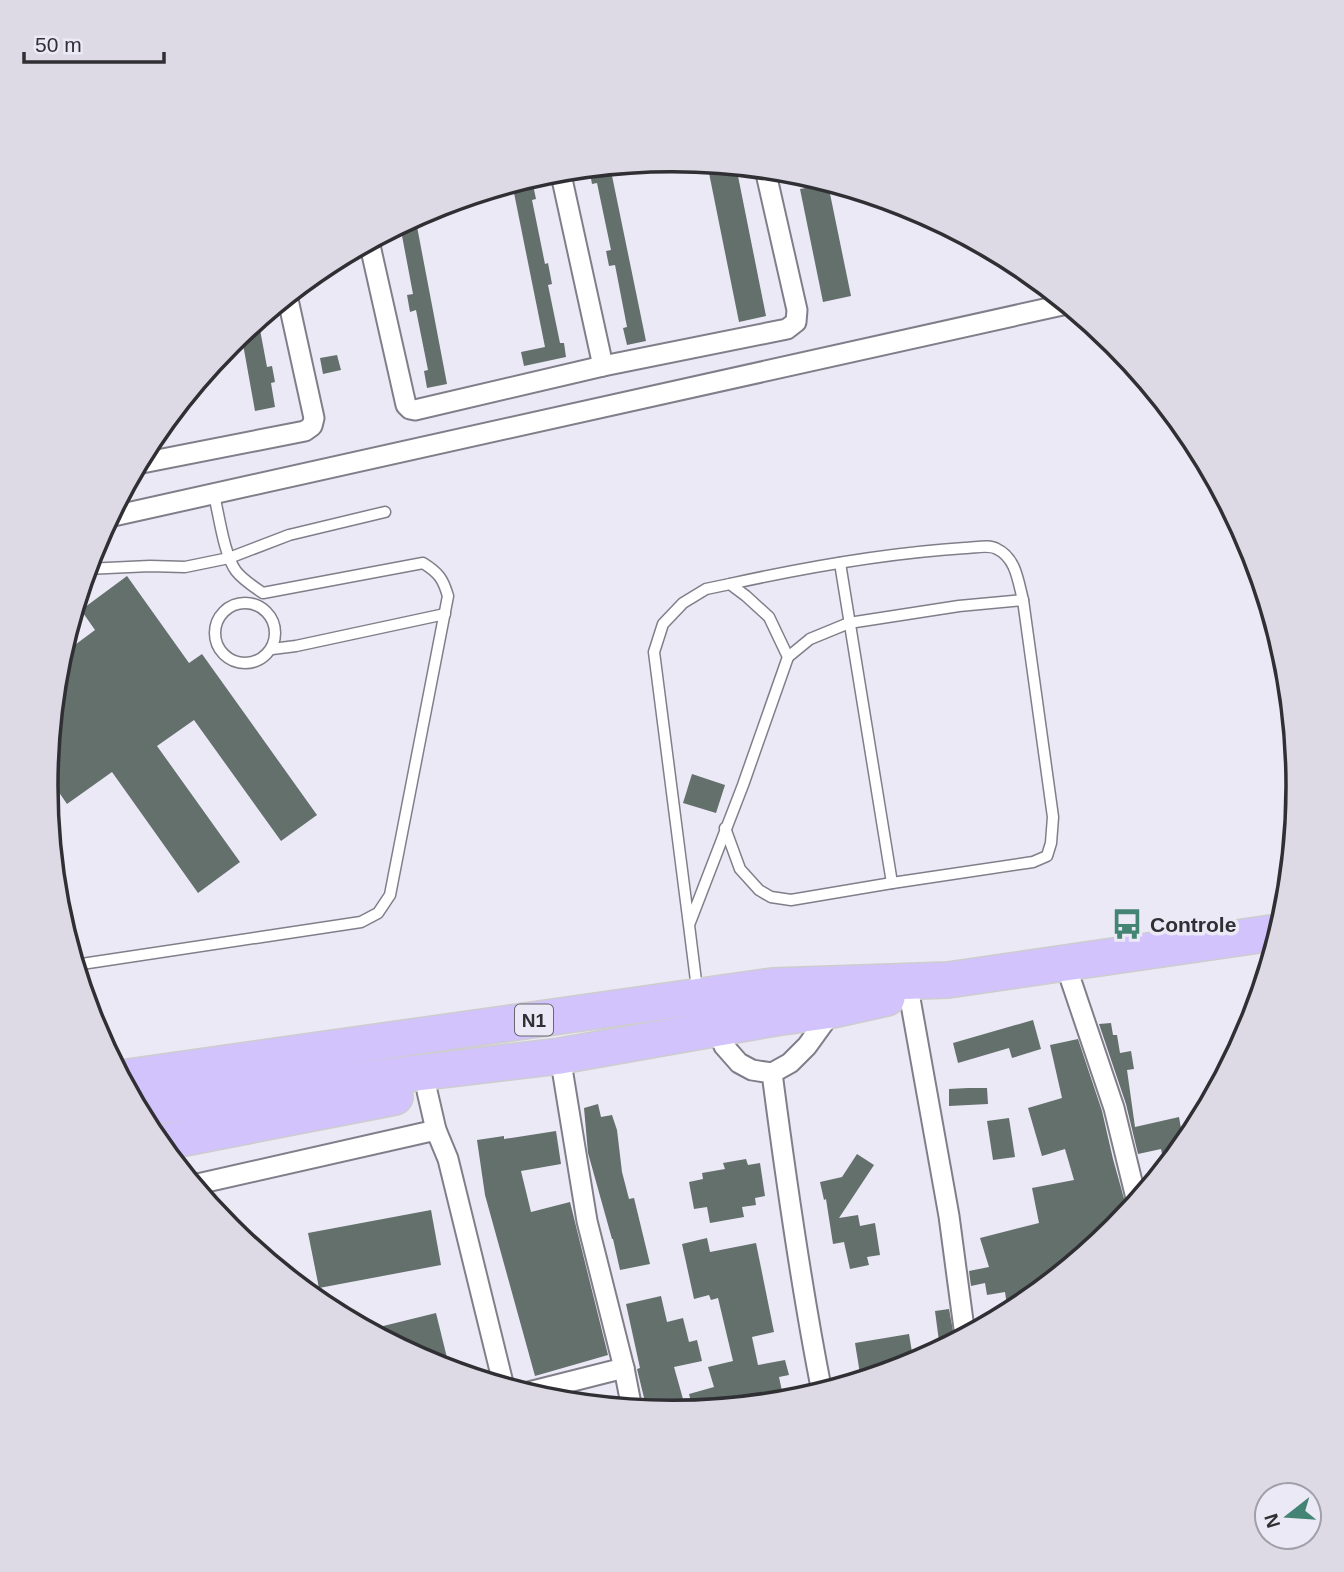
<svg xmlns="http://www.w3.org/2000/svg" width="1344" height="1572" viewBox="0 0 1344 1572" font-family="Arial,sans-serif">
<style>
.building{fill:#63706c}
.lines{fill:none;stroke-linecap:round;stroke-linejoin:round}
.lane-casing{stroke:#807e89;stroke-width:13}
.street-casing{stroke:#807e89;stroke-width:23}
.highway-casing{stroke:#cdcdce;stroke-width:38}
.lane{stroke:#fff;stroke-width:10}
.street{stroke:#fff;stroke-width:19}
.highway{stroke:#d2c3fd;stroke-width:35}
.labels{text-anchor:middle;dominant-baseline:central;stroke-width:7;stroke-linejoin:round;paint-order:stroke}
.shield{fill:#ece9f6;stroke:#68676e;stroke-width:2}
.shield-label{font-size:19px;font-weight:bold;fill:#302f34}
.poi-label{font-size:21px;font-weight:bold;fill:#302f34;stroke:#ece9f6;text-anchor:start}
.rim{fill:none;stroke:#302f34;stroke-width:3.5}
</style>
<rect width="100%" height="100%" fill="#ece9f6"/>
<g class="building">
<path d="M707,163L736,166L766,316L739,322Z"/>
<path d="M610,166L646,341L627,345L623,328L627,327L615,265L609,266L606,251L611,250L597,183L592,184L589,168Z"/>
<path d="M527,178L528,181L532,180L536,199L532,200L545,264L548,263L552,284L548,285L560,343H564L566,357L524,366L521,352L545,347L512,183Z"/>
<path d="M828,184L851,296L823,302L800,189Z"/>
<path d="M415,216L447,384L427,388L424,371L428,370L416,310L410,312L407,295L413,294L400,225Z"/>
<path d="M258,319L267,367L272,366L275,382L271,383L275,407L255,411L241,333Z"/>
<path d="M337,355L341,370L323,374L320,358Z"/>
<path d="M127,576L189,663L202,654L317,815L281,841L194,720L157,746L240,862L198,893L112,772L67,804L47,775L58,663L60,656L95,630L81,610Z"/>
<path d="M692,774L725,785L716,813L683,803Z"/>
<path d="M1033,1020L1041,1049L1012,1058L1009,1048L958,1063L953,1043Z"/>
<path d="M1111,1023L1113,1035H1117L1120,1053L1131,1051L1134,1069L1127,1070L1135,1127L1179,1117L1182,1134L1194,1131L1165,1168L1161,1149L1138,1154L1126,1104L1099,1024Z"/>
<path d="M1078,1039L1102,1111L1113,1159L1128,1213L1115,1229L1020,1307L1008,1313L1005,1292L987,1295L985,1283L971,1286L969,1271L989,1267L980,1238L1039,1223L1032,1188L1074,1180L1065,1149L1042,1156L1028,1108L1062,1098L1050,1045Z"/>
<path d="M968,1088H987L988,1104L949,1106V1089Z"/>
<path d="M598,1104L601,1117L612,1115L617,1130L622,1172L629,1199L634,1198L650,1264L620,1270L613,1239H612L588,1153L584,1108Z"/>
<path d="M1009,1118L1015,1157L993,1160L987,1121Z"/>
<path d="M556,1131L561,1164L521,1171L531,1212L570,1202L608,1355L535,1376L485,1195L477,1140L504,1136V1139Z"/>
<path d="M857,1154L874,1165L839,1218L858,1215L860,1226L875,1223L880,1255L867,1257L869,1265L850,1269L844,1242L833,1244L826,1199L824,1200L820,1182L842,1177Z"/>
<path d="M746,1159L748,1165L760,1163L765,1196L755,1198L756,1205L742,1207L744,1217L710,1223L707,1207L694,1209L689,1182L703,1179L702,1173L725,1169L723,1163Z"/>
<path d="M431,1210L441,1265L319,1288L308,1233Z"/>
<path d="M707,1238L710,1252L756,1243L774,1332L752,1337L758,1365L785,1360L789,1375L779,1377L782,1391L717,1405L718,1408L693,1410L689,1394L714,1387L708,1367L733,1361L718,1298L711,1300L709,1295L694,1299L682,1244Z"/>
<path d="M661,1296L667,1322L683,1318L689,1342L697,1340L702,1361L674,1367L685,1406L665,1412L647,1410L637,1369L640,1368L626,1304Z"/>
<path d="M949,1309L955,1342L940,1349L935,1311Z"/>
<path d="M436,1313L450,1370L432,1365L367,1330Z"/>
<path d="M909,1334L914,1364L861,1380L855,1343Z"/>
</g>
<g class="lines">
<defs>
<g id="lane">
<path d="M840,563L892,883"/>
<path d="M86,569L150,566L185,567L229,558L289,535L385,512"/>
<circle cx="245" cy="633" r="30"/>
<path d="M272,649L296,646L445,614"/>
<path d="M788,657L810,639L849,623L959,606L1023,600"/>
<path d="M725,828L740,869L759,890L771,897L791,900L892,883L1033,862L1047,856L1051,843L1053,817L1023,600C1018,581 1016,558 997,549C989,544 975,548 965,548C887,553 807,567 730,584"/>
<path d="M689,925L654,652L663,624L683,603L706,589L730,584L746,596L769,617L788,657L743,785L689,925L697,989"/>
<path d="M75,965L361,922L378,913L390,895L448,596C443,579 439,573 423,563L263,593C254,587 243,580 236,571C224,555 219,515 214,495"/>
</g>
<g id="street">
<path d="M560,170L603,366"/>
<path d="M369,241L406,405L410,409L415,410L603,366L787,329L796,322L797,310L765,169"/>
<path d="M137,464L305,431L312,426L314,418L287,295"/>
<path d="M109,517L1067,304"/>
<path d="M1065,963L1114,1108L1137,1202"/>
<path d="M909,993L949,1216L965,1336"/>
<path d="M717,1029L724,1046L739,1063L752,1070L772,1073L790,1063L807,1046L833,1010"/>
<path d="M772,1073C786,1180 801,1287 822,1392"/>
<path d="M427,1091L436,1130"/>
<path d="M193,1185L436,1130L448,1159L504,1387"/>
<path d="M624,1368L632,1409"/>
<path d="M525,1393L624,1368L587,1221L560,1056"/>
</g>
<g id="highway">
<path d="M121,1078L773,986L948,980L1279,932"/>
<path d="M138,1109L282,1089L560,1056L775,1018L833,1010L887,998"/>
<path d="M159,1143L395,1097"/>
</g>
</defs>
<use href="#lane" class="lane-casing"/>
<use href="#street" class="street-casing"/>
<use href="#highway" class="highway-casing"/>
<use href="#lane" class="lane"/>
<use href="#street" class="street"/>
<use href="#highway" class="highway"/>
</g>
<defs>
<symbol id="bus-bare" viewBox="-9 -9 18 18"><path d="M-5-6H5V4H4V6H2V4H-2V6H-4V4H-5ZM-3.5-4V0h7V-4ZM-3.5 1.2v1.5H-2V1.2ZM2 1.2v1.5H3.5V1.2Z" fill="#448474" stroke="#ece9f6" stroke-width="2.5" paint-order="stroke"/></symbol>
</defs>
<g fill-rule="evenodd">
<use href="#bus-bare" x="1105" y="902" width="44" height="44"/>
</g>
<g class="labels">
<rect class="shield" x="515" y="1004.5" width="38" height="31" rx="5"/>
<g class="shield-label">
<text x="534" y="1020">N1</text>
</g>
<g class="poi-label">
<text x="1150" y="924">Controle</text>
</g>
</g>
<path d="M0 0H1344V1572H0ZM58 786a614 614 0 1 1 1228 0a614 614 0 1 1-1228 0Z" fill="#dddae6" fill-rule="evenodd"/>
<path class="rim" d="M58 786a614 614 0 1 1 1228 0a614 614 0 1 1-1228 0Z"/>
<g transform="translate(1288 1516) rotate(253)"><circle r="33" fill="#ece9f6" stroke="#a19fa8" stroke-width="2"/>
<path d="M0-5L12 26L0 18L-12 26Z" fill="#448474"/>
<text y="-10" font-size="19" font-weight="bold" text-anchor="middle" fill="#302f34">N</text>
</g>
<path d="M24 52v10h140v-10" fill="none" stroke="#302f34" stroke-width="3.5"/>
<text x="35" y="52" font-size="21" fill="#302f34" stroke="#ece9f6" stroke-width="5" paint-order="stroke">50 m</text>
</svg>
